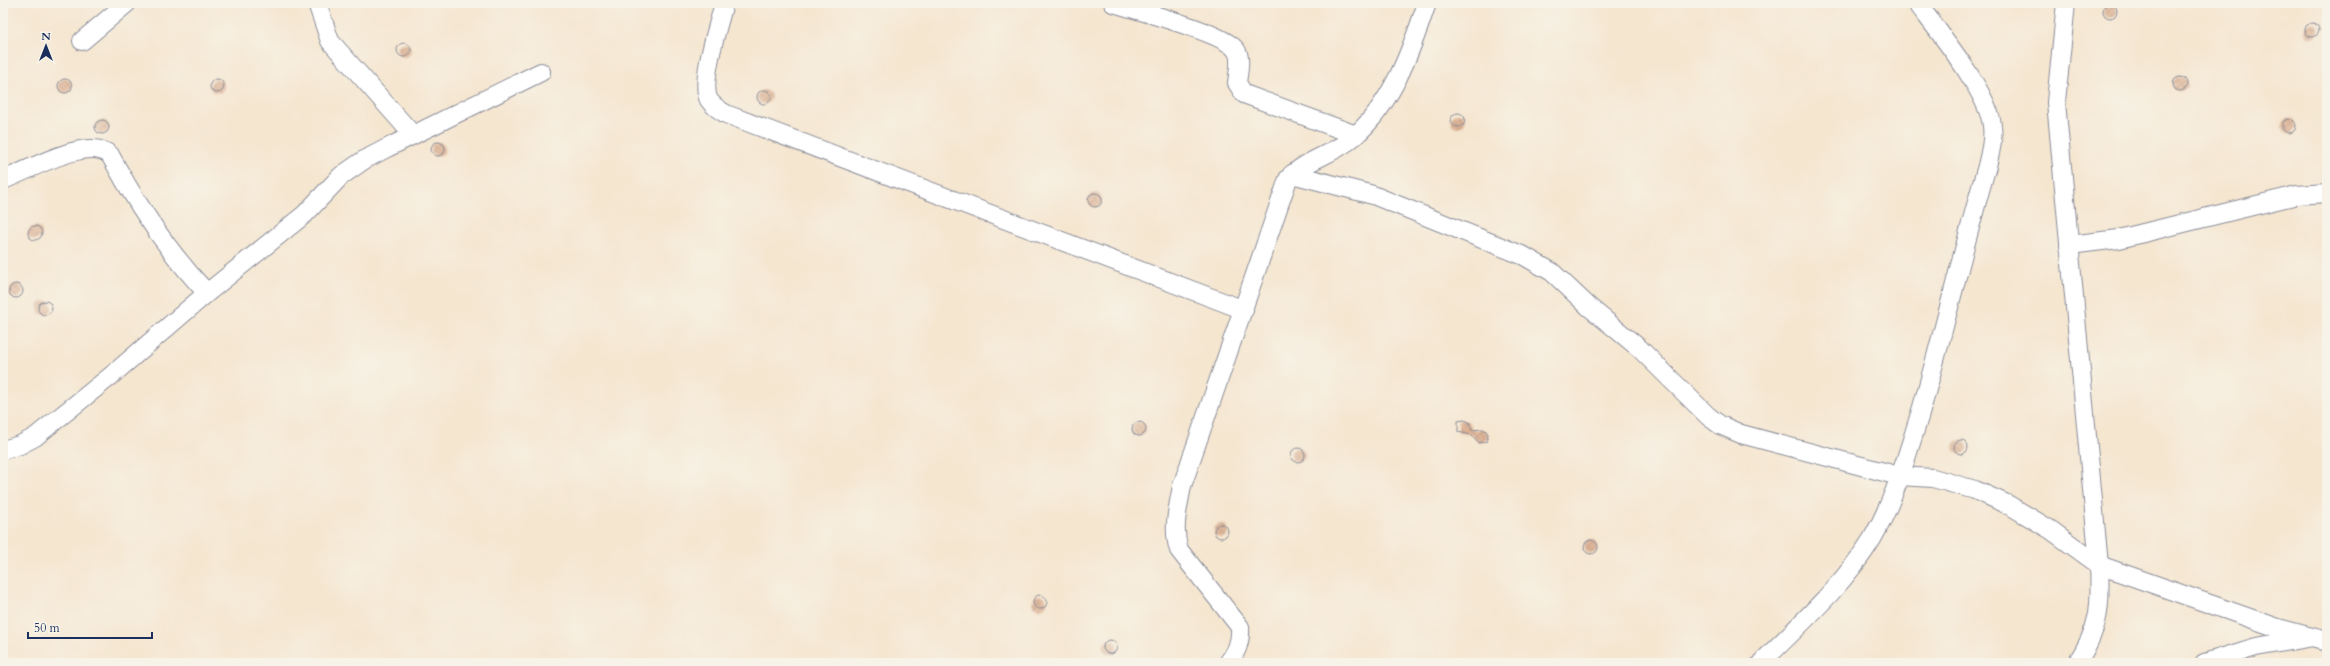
<svg xmlns="http://www.w3.org/2000/svg" width="2330" height="666" viewBox="0 0 2330 666" font-family="Cardo,serif">
<style>
.building{fill:url(#building-cross-hatch)}
.lines{fill:none;stroke-linecap:round;stroke-linejoin:round}
.street-casing{stroke:#888a97;stroke-width:20}
.street{stroke:#fff;stroke-width:18}
</style>
<defs>
<pattern id="building-cross-hatch" width="8" height="8" patternUnits="userSpaceOnUse"><rect width="8" height="8" fill="#deb294"/><path d="M0 0l8 8M0 8l8-8" fill="none" stroke="#be9982"/></pattern>
</defs>
<rect width="100%" height="100%" fill="#f7f3e8"/>
<filter id="ink" filterUnits="userSpaceOnUse"><feTurbulence type="fractalNoise" baseFrequency=".025" numOctaves="2"/><feDisplacementMap in="SourceGraphic" scale="8" xChannelSelector="R" yChannelSelector="G"/><feConvolveMatrix kernelMatrix="1 2 1 2 8 2 1 2 1" color-interpolation-filters="sRGB"/></filter>
<filter id="wash" filterUnits="userSpaceOnUse"><feTurbulence type="fractalNoise" baseFrequency=".012" numOctaves="4" result="noise"/><feDisplacementMap in="SourceGraphic" scale="16" xChannelSelector="R" yChannelSelector="G"/><feGaussianBlur stdDeviation="0.9" result="paint"/><feColorMatrix in="noise" values="0 0 0 0 0 0 0 0 0 0 0 0 0 0 0 0 0 1.4 0 .05"/><feComposite in="paint" operator="in"/></filter>
<g filter="url(#wash)">
<rect width="100%" height="100%" fill="#f5e6d0"/>
<g id="blocks">
<g class="building">
<circle cx="2110" cy="11" r="7"/>
<circle cx="2312" cy="30" r="7"/>
<circle cx="404" cy="50" r="7"/>
<circle cx="2180" cy="84" r="7"/>
<circle cx="217" cy="86" r="7"/>
<circle cx="65" cy="86" r="7"/>
<circle cx="764" cy="97" r="7"/>
<circle cx="1458" cy="120" r="7"/>
<circle cx="2289" cy="126" r="7"/>
<circle cx="102" cy="127" r="7"/>
<circle cx="438" cy="149" r="7"/>
<circle cx="1095" cy="200" r="7"/>
<circle cx="35" cy="233" r="7"/>
<circle cx="16" cy="291" r="7"/>
<circle cx="45" cy="308" r="7"/>
<path d="M1464,420L1469,422L1472,430L1483,429L1486,431L1488,434L1487,441L1479,443L1472,435L1458,432V421Z"/>
<circle cx="1139" cy="429" r="7"/>
<circle cx="1961" cy="447" r="7"/>
<circle cx="1298" cy="455" r="7"/>
<circle cx="1221" cy="531" r="7"/>
<circle cx="1591" cy="547" r="7"/>
<circle cx="1040" cy="602" r="7"/>
<circle cx="1110" cy="647" r="7"/>
</g>
</g>
</g>
<g filter="url(#ink)">
<use href="#blocks" fill-opacity="0" stroke="#888a97" stroke-width="1"/>
<g class="lines">
<defs>
<g id="street">
<path d="M317,3L330,41L413,135"/>
<path d="M724,3C719,24 699,82 709,100C713,106 719,110 726,114L1244,310"/>
<path d="M1113,3C1136,10 1225,33 1236,50C1242,58 1238,73 1237,83L1244,94L1356,135"/>
<path d="M2066,3L2056,102L2099,565C2101,607 2100,627 2077,663"/>
<path d="M82,41L127,3"/>
<path d="M1292,174L1373,195L1524,256L1552,272L1588,306L1639,348L1708,416L1720,425L1741,434L1899,476L1933,478L1975,490L2009,505L2051,530L2099,565L2278,628L2327,641"/>
<path d="M3,180C28,171 88,135 110,155C137,205 168,252 207,293"/>
<path d="M2069,245L2119,239L2297,195L2327,193"/>
<path d="M3,450L20,445L35,437L112,375L207,293L305,214L341,176L364,160L387,148L541,72"/>
<path d="M1228,663C1237,651 1241,642 1240,627L1179,550C1172,529 1178,508 1182,486L1288,179C1304,161 1328,156 1347,142C1390,111 1411,51 1427,3"/>
<path d="M1761,663C1800,624 1843,586 1872,539C1894,501 1907,456 1920,414C1944,332 1963,248 1987,166C1990,153 1994,139 1992,126C1989,93 1938,31 1917,3"/>
<path d="M2204,663L2256,647L2308,638"/>
</g>
</defs>
<use href="#street" class="street-casing"/>
<use href="#street" class="street"/>
</g>
</g>
<rect width="2330" height="666" fill="none" stroke="#f7f3e8" stroke-width="16"/>
<g transform="translate(46 46)" stroke="#f7f3e8" stroke-width="3" paint-order="stroke">
<path d="M0-3L7 15L0 10L-7 15Z" fill="#1b2f5e"/>
<text y="-6" font-size="11" font-weight="bold" text-anchor="middle" fill="#1b2f5e">N</text>
</g>
<path d="M28 632v6h124v-6" fill="none" stroke="#1b2f5e" stroke-width="2"/>
<text x="34" y="632" font-size="12" fill="#1b2f5e" stroke="#f7f3e8" stroke-width="3" paint-order="stroke">50 m</text>
</svg>
